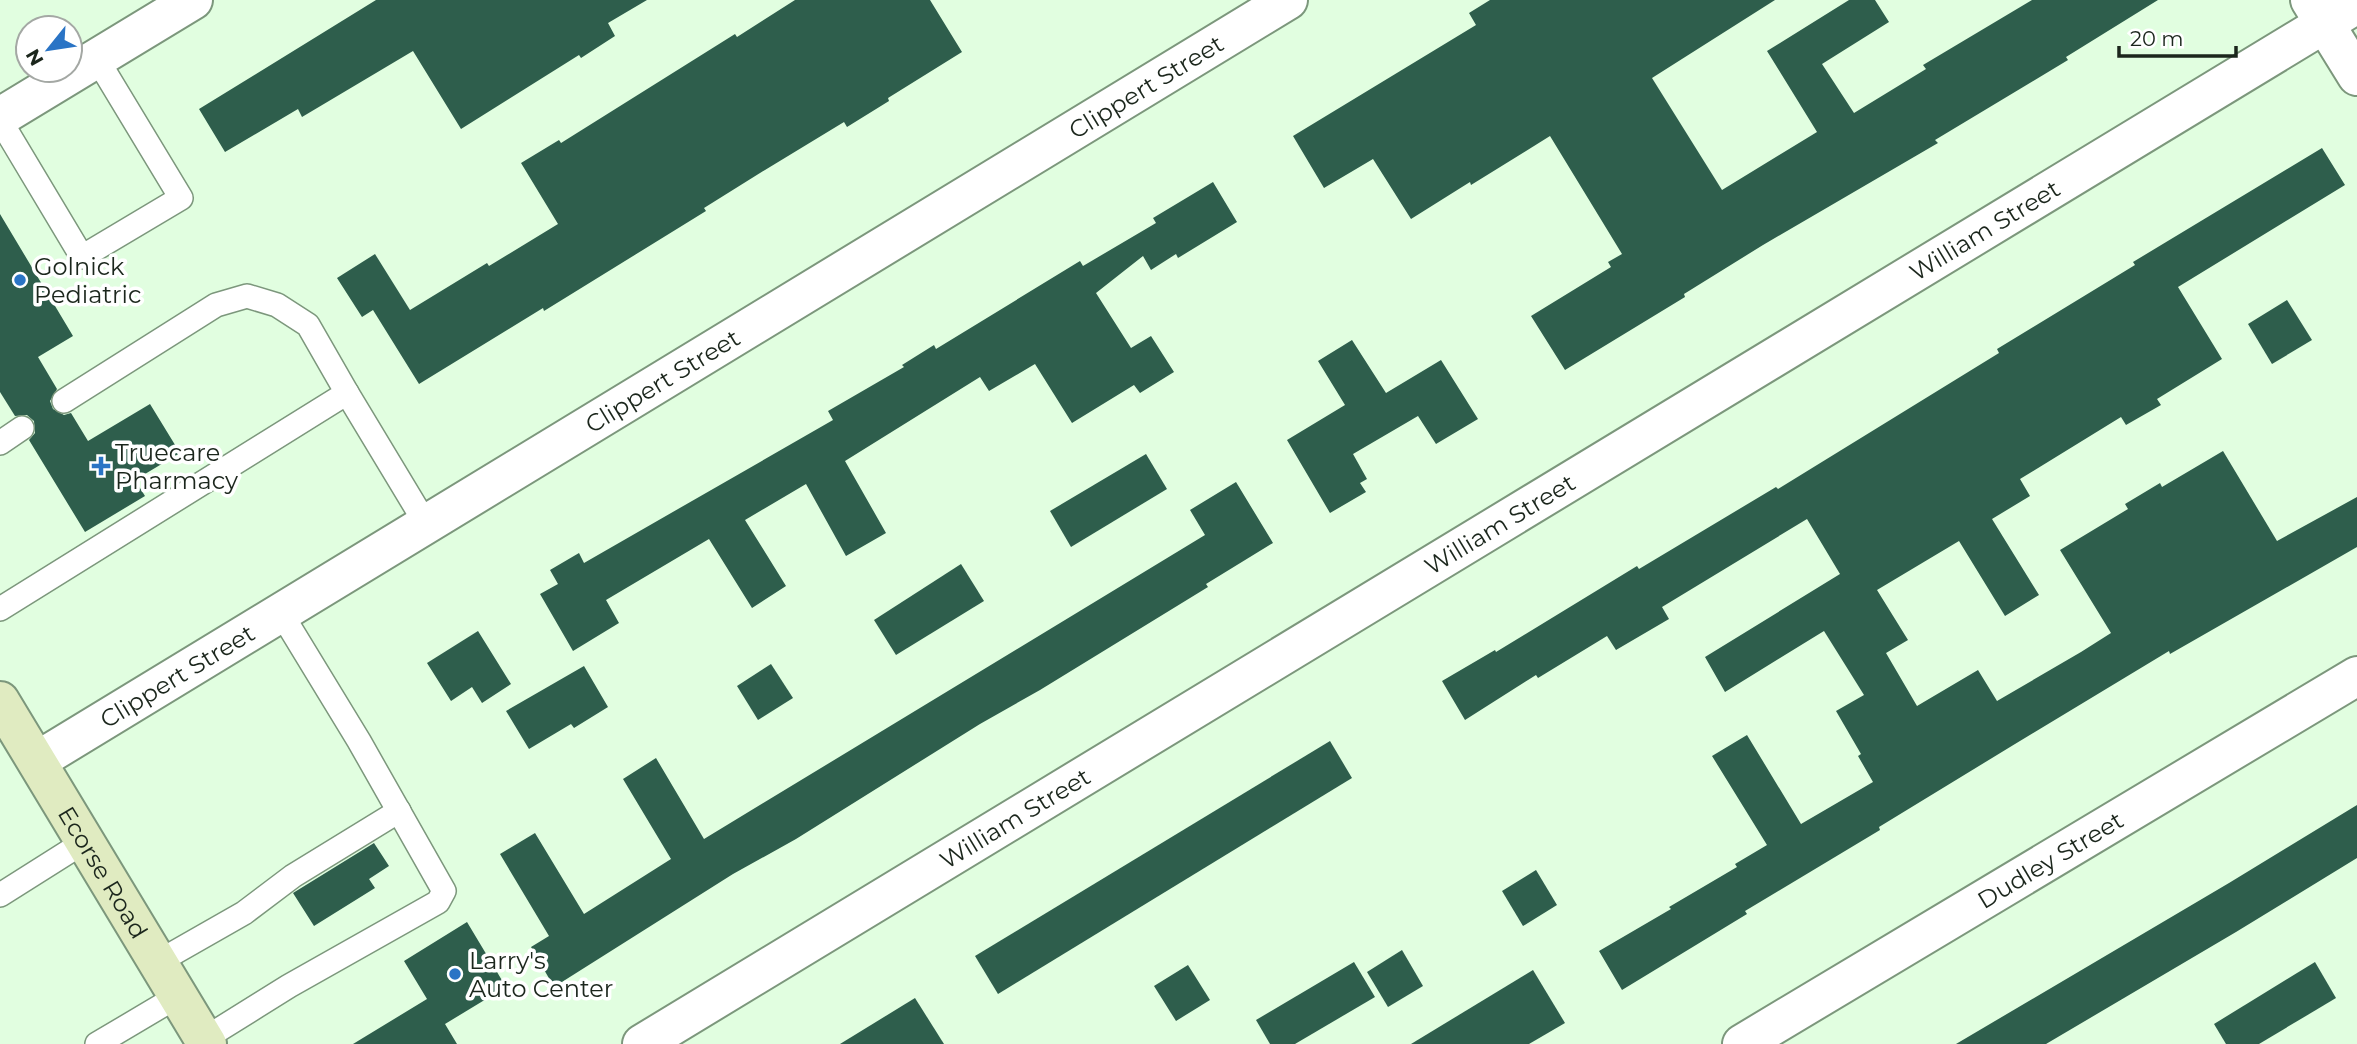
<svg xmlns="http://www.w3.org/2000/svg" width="2357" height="1044" viewBox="0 0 2357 1044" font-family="Montserrat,sans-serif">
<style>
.building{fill:#2e5e4c}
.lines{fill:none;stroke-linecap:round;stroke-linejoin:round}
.lane-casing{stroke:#7c977c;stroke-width:26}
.street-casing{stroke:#7c977c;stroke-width:42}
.secondary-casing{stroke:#7c977c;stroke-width:42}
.lane{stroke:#fff;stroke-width:23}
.street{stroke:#fff;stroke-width:38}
.secondary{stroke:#e0ebc1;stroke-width:38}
.poi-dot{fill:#2a74c5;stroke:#fff;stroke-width:2.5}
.labels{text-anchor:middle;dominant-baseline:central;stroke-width:7;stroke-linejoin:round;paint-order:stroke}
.street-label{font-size:24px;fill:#1b261c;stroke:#fff}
.poi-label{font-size:24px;fill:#1b261c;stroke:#fff;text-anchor:start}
</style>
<rect width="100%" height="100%" fill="#e1fee0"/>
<g class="building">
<path d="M376,0H647L608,23L615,36L581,58L579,55L461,129L413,51L302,117L298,109L225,152L199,109Z"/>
<path d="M795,0H930L962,52L888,98L889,101L847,127L844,122L765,170L704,208L706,211L544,311L543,308L419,384L373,310L362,317L337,278L375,254L410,310L487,263L489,266L558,224L521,163L559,140L561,143L735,34L737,37Z"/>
<path d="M1490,0H1775L1652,78L1722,190L1817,132L1767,51L1849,0H1875L1889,22L1822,64L1854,113L1926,69L1923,65L2032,0H2158L2066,57L2068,60L1935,140L1938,143L1763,245L1684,294L1685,297L1565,370L1531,316L1611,267L1608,262L1622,254L1550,136L1471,185L1470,182L1411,219L1373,159L1324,188L1293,136L1476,25L1469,13Z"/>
<path d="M2322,148L2345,185L2178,287L2222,359L2157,399L2161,405L2126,425L2121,417L2020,479L2030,496L1992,519L2039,595L2005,616L1959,541L1877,590L1908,640L1886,653L1917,706L1978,670L1997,701L2081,652L2111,633L2060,550L2128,509L2125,504L2160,483L2162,487L2223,451L2277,541L2357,497V547L2170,654L2169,651L2015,744L1879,827L1880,830L1745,911L1747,914L1622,990L1599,951L1671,909L1669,907L1737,867L1735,864L1767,845L1712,756L1747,735L1801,824L1873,782L1858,756L1861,754L1836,711L1864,695L1824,631L1725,692L1705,657L1840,574L1807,519L1662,607L1669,619L1616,650L1607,636L1538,678L1536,675L1465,720L1442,681L1495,650L1496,652L1637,566L1639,569L1776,487L1778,489L1999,353L1997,349L2135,265L2133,262Z"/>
<path d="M1213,182L1237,222L1178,258L1176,254L1151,270L1143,256L1096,293L1131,348L1151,336L1174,372L1140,393L1134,385L1072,423L1035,364L989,391L980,377L845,461L886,533L846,556L806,484L745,520L786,586L752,608L709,539L606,600L619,623L573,651L540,594L558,584L550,570L579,553L584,563L833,420L828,411L904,367L902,365L934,345L936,349L1080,261L1083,266L1156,223L1153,218Z"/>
<path d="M0,214L73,336L38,357L57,389L50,401L53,409L64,415L71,413L88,441L150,404L180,453L135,480L145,496L85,532L29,440L35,433L34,421L27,415L15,416L0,392Z"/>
<path d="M2287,300L2312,340L2272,364L2248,324Z"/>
<path d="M1352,340L1386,393L1441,360L1478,419L1436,444L1418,416L1353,454L1367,479L1360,483L1366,492L1330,513L1287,440L1345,405L1318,361Z"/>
<path d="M1146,454L1167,489L1071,547L1050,511Z"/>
<path d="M1236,482L1273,543L1206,584L1208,587L1040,690L980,724L796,839L733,874L554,987L531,947L549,936L500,854L535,833L584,914L671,859L623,779L656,758L704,839L1205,535L1190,510Z"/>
<path d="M961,564L984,601L896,655L874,620Z"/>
<path d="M478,631L511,684L482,703L472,687L451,701L427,663Z"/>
<path d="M771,664L793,698L758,720L737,686Z"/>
<path d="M584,666L608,707L574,728L571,724L529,749L506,711Z"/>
<path d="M1330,741L1352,778L998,994L975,956Z"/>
<path d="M2357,805V858L2236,932L2046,1044H1956L2229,883Z"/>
<path d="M374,843L389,866L369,879L375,888L314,926L293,893Z"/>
<path d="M1536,870L1557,905L1523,926L1502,891Z"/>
<path d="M467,922L506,987L445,1024L457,1044H353L427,999L404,961Z"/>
<path d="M1402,950L1423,986L1388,1007L1367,972Z"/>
<path d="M1354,962L1375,997L1295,1044H1270L1256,1020Z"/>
<path d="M2315,962L2336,998L2259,1044H2226L2214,1024Z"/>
<path d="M1188,965L1210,1000L1176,1021L1154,986Z"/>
<path d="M1533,970L1565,1023L1529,1044H1411Z"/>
<path d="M915,998L944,1044H840Z"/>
</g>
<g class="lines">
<defs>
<g id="lane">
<path d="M0,120L82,257L181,198L97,59"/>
<path d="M347,393L426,524"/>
<path d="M0,443L22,428"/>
<path d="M0,609L347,393L308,325L277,305L247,296L216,305L64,401"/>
<path d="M0,895L84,842"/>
<path d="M158,962L244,913L293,876L399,811"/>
<path d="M204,1039L289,986L438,902L444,891L359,741L281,613"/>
<path d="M97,1044L178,996"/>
</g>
<g id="street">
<path d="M2310,0L2357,76"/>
<path d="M0,117L193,0"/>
<path id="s1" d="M37,761L1288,0"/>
<path id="s2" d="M642,1044L2357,4"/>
<path id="s3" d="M1742,1044L2357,676"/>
</g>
<g id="secondary">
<path id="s4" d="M0,701L207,1044"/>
</g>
</defs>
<use href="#lane" class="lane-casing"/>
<use href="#street" class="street-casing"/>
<use href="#secondary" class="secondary-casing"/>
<use href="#lane" class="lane"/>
<use href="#street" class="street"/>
<use href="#secondary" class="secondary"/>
</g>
<g class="poi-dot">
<circle cx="20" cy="280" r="7"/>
<path d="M97.5 455.5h7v7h7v7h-7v7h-7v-7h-7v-7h7z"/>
<circle cx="455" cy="974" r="7"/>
</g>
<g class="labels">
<g class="street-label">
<text stroke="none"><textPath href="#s1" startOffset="1298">Clippert Street</textPath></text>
<text stroke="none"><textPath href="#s2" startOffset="1570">William Street</textPath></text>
<text stroke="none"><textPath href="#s1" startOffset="732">Clippert Street</textPath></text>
<text stroke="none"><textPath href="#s2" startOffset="1003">William Street</textPath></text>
<text stroke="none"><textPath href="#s1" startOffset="164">Clippert Street</textPath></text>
<text stroke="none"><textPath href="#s2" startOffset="436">William Street</textPath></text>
<text stroke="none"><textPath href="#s3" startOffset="359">Dudley Street</textPath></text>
<text stroke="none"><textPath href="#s4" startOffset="200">Ecorse Road</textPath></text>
</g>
<g class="poi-label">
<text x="34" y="266">Golnick<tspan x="34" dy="28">Pediatric</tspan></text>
<text x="115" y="452">Truecare<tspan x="115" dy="28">Pharmacy</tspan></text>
<text x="469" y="960">Larry's<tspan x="469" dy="28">Auto Center</tspan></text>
</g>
</g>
<g transform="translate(49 49) rotate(240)"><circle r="33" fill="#ffffff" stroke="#a4a8a4" stroke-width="2"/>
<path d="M0-5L12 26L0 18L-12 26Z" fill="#2a74c5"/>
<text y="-10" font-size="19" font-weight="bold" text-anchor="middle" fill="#1b261c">N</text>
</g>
<path d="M2119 46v10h117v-10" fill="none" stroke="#1b261c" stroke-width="3.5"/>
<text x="2130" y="46" font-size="21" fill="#1b261c" stroke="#ffffff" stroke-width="5" paint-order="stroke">20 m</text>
</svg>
